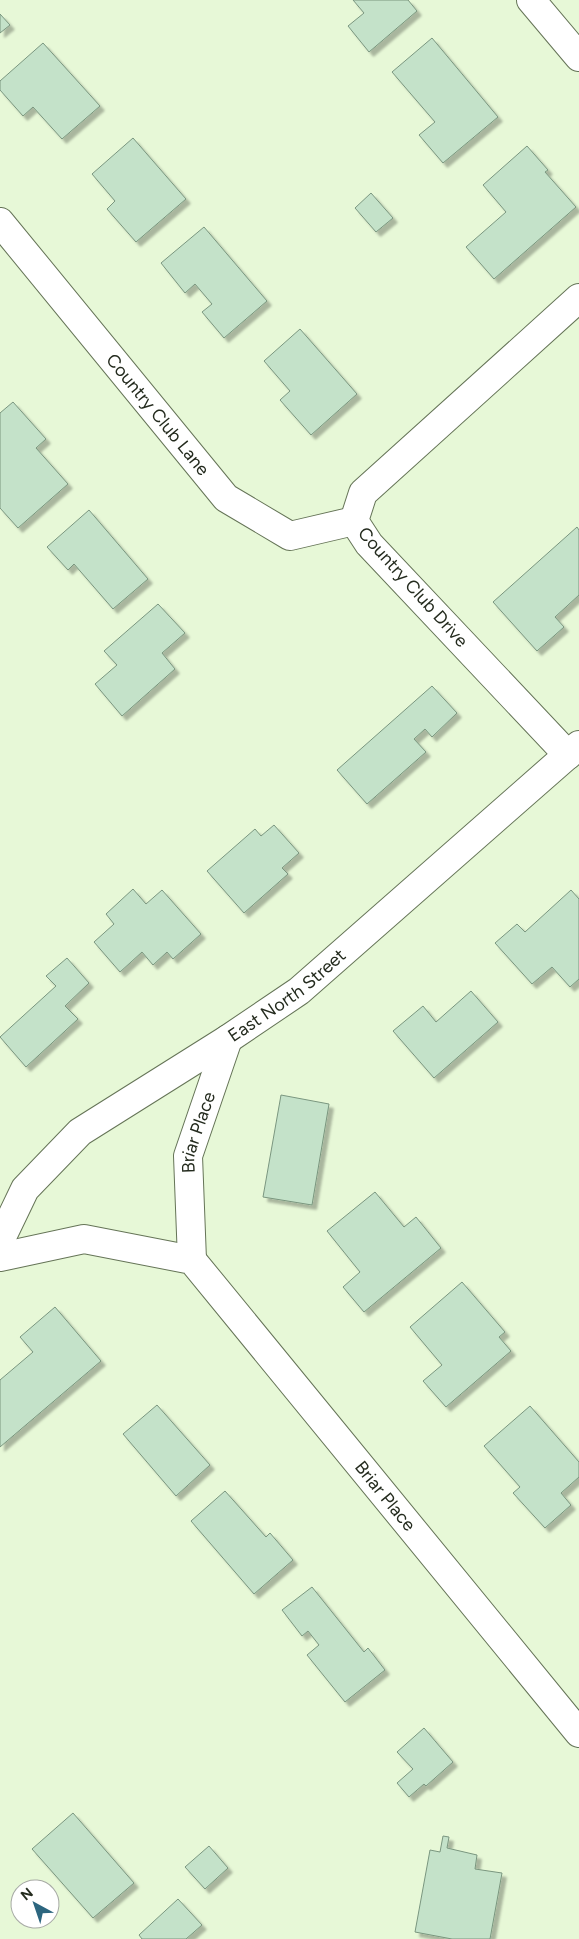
<svg xmlns="http://www.w3.org/2000/svg" width="579" height="1939" viewBox="0 0 579 1939" font-family="Figtree,sans-serif">
<style>
.building{fill:#c4e2c9;stroke:#7a967f;filter:url(#shadow)}
.lines{fill:none;stroke-linecap:round;stroke-linejoin:round}
.minor-casing{stroke:#657457;stroke-width:30}
.minor{stroke:#fff;stroke-width:28}
.labels{text-anchor:middle;dominant-baseline:central;stroke-width:4.5;stroke-linejoin:round;paint-order:stroke}
.street-label{font-size:18px;fill:#242b1e;stroke:#fff}
</style>
<defs>
<filter id="shadow"><feDropShadow dx="4.5" dy="4.5" stdDeviation="1" flood-color="#0004"/></filter>
</defs>
<rect width="100%" height="100%" fill="#e7f8d7"/>
<g class="building">
<path d="M353,0H408L417,11L369,52L348,26L364,13Z"/>
<path d="M0,14L10,25L0,33Z"/>
<path d="M432,38L498,117L443,163L419,135L435,122L392,72Z"/>
<path d="M43,43L100,106L62,139L33,107L23,116L0,90V81Z"/>
<path d="M133,138L186,199L136,242L107,209L115,201L92,174Z"/>
<path d="M527,146L548,170L545,172L576,207L494,279L466,247L506,212L483,185Z"/>
<path d="M371,193L393,218L376,232L355,208Z"/>
<path d="M204,227L267,301L224,338L202,312L212,304L195,284L185,293L161,263Z"/>
<path d="M300,329L357,394L311,435L280,400L290,391L264,361Z"/>
<path d="M13,402L46,439L36,448L68,484L18,528L0,508V413Z"/>
<path d="M89,510L148,579L113,609L74,564L68,570L47,547Z"/>
<path d="M577,527L579,530V595L555,617L564,627L537,651L493,602Z"/>
<path d="M158,604L185,633L162,653L175,669L122,716L95,684L117,665L104,651Z"/>
<path d="M432,686L457,713L432,737L425,729L414,739L426,752L367,804L337,770Z"/>
<path d="M274,825L299,853L282,868L288,874L244,913L207,871L255,829L261,836Z"/>
<path d="M133,889L146,904L162,890L201,934L173,959L167,952L153,965L142,952L120,972L94,942L114,924L106,914Z"/>
<path d="M571,890L579,899V979L570,987L552,967L532,984L495,943L517,924L525,932Z"/>
<path d="M67,958L89,983L65,1006L78,1019L26,1067L0,1037L56,986L46,976Z"/>
<path d="M471,991L498,1022L434,1078L393,1031L423,1006L436,1022Z"/>
<path d="M281,1095L329,1104L312,1205L263,1197Z"/>
<path d="M375,1192L404,1227L416,1217L441,1248L364,1312L343,1287L360,1272L327,1231Z"/>
<path d="M462,1282L505,1332L499,1337L511,1351L446,1407L423,1381L442,1365L410,1327Z"/>
<path d="M55,1307L101,1361L0,1447V1380L33,1352L20,1337Z"/>
<path d="M157,1405L210,1465L176,1496L123,1434Z"/>
<path d="M530,1406L579,1462V1477L561,1493L571,1505L545,1528L513,1493L520,1487L484,1446Z"/>
<path d="M225,1491L266,1537L270,1533L293,1560L254,1594L191,1521Z"/>
<path d="M312,1587L364,1652L368,1648L385,1670L345,1702L307,1655L319,1645L308,1631L302,1636L282,1610Z"/>
<path d="M424,1728L453,1762L426,1786L424,1784L409,1797L397,1783L413,1769L397,1752Z"/>
<path d="M73,1813L134,1883L93,1918L32,1849Z"/>
<path d="M443,1836L449,1837L447,1848L477,1855L475,1869L502,1873L490,1939H452L415,1932L430,1850L440,1852Z"/>
<path d="M209,1846L228,1868L205,1889L185,1867Z"/>
<path d="M178,1899L202,1925L186,1939H142L139,1935Z"/>
</g>
<g class="lines">
<defs>
<g id="minor">
<path d="M531,0L579,57"/>
<path id="s1" d="M0,222L226,498L290,536L354,521"/>
<path d="M568,755L369,544L354,521L363,493L579,298"/>
<path id="s2" d="M0,1241L25,1189L80,1132L228,1039L299,991L579,745"/>
<path id="s3" d="M0,1257L84,1239L192,1260L579,1733"/>
<path id="s4" d="M192,1260L188,1156L228,1039"/>
</g>
</defs>
<use href="#minor" class="minor-casing"/>
<use href="#minor" class="minor"/>
</g>
<g class="labels">
<g class="street-label">
<text stroke="none"><textPath href="#s1" startOffset="249">Country Club Lane</textPath></text>
<text transform="translate(413 587) rotate(48)">Country Club Drive</text>
<text stroke="none"><textPath href="#s2" startOffset="385">East North Street</textPath></text>
<text stroke="none"><textPath href="#s4" startOffset="129">Briar Place</textPath></text>
<text stroke="none"><textPath href="#s3" startOffset="501">Briar Place</textPath></text>
</g>
</g>
<g transform="translate(35 1904) rotate(320)"><circle r="24" fill="#ffffff" stroke="#a7aaa5"/>
<path d="M0-4L9 19L0 12L-9 19Z" fill="#2c667f"/>
<text y="-8" font-size="14" font-weight="bold" text-anchor="middle" fill="#242b1e">N</text>
</g>
</svg>
